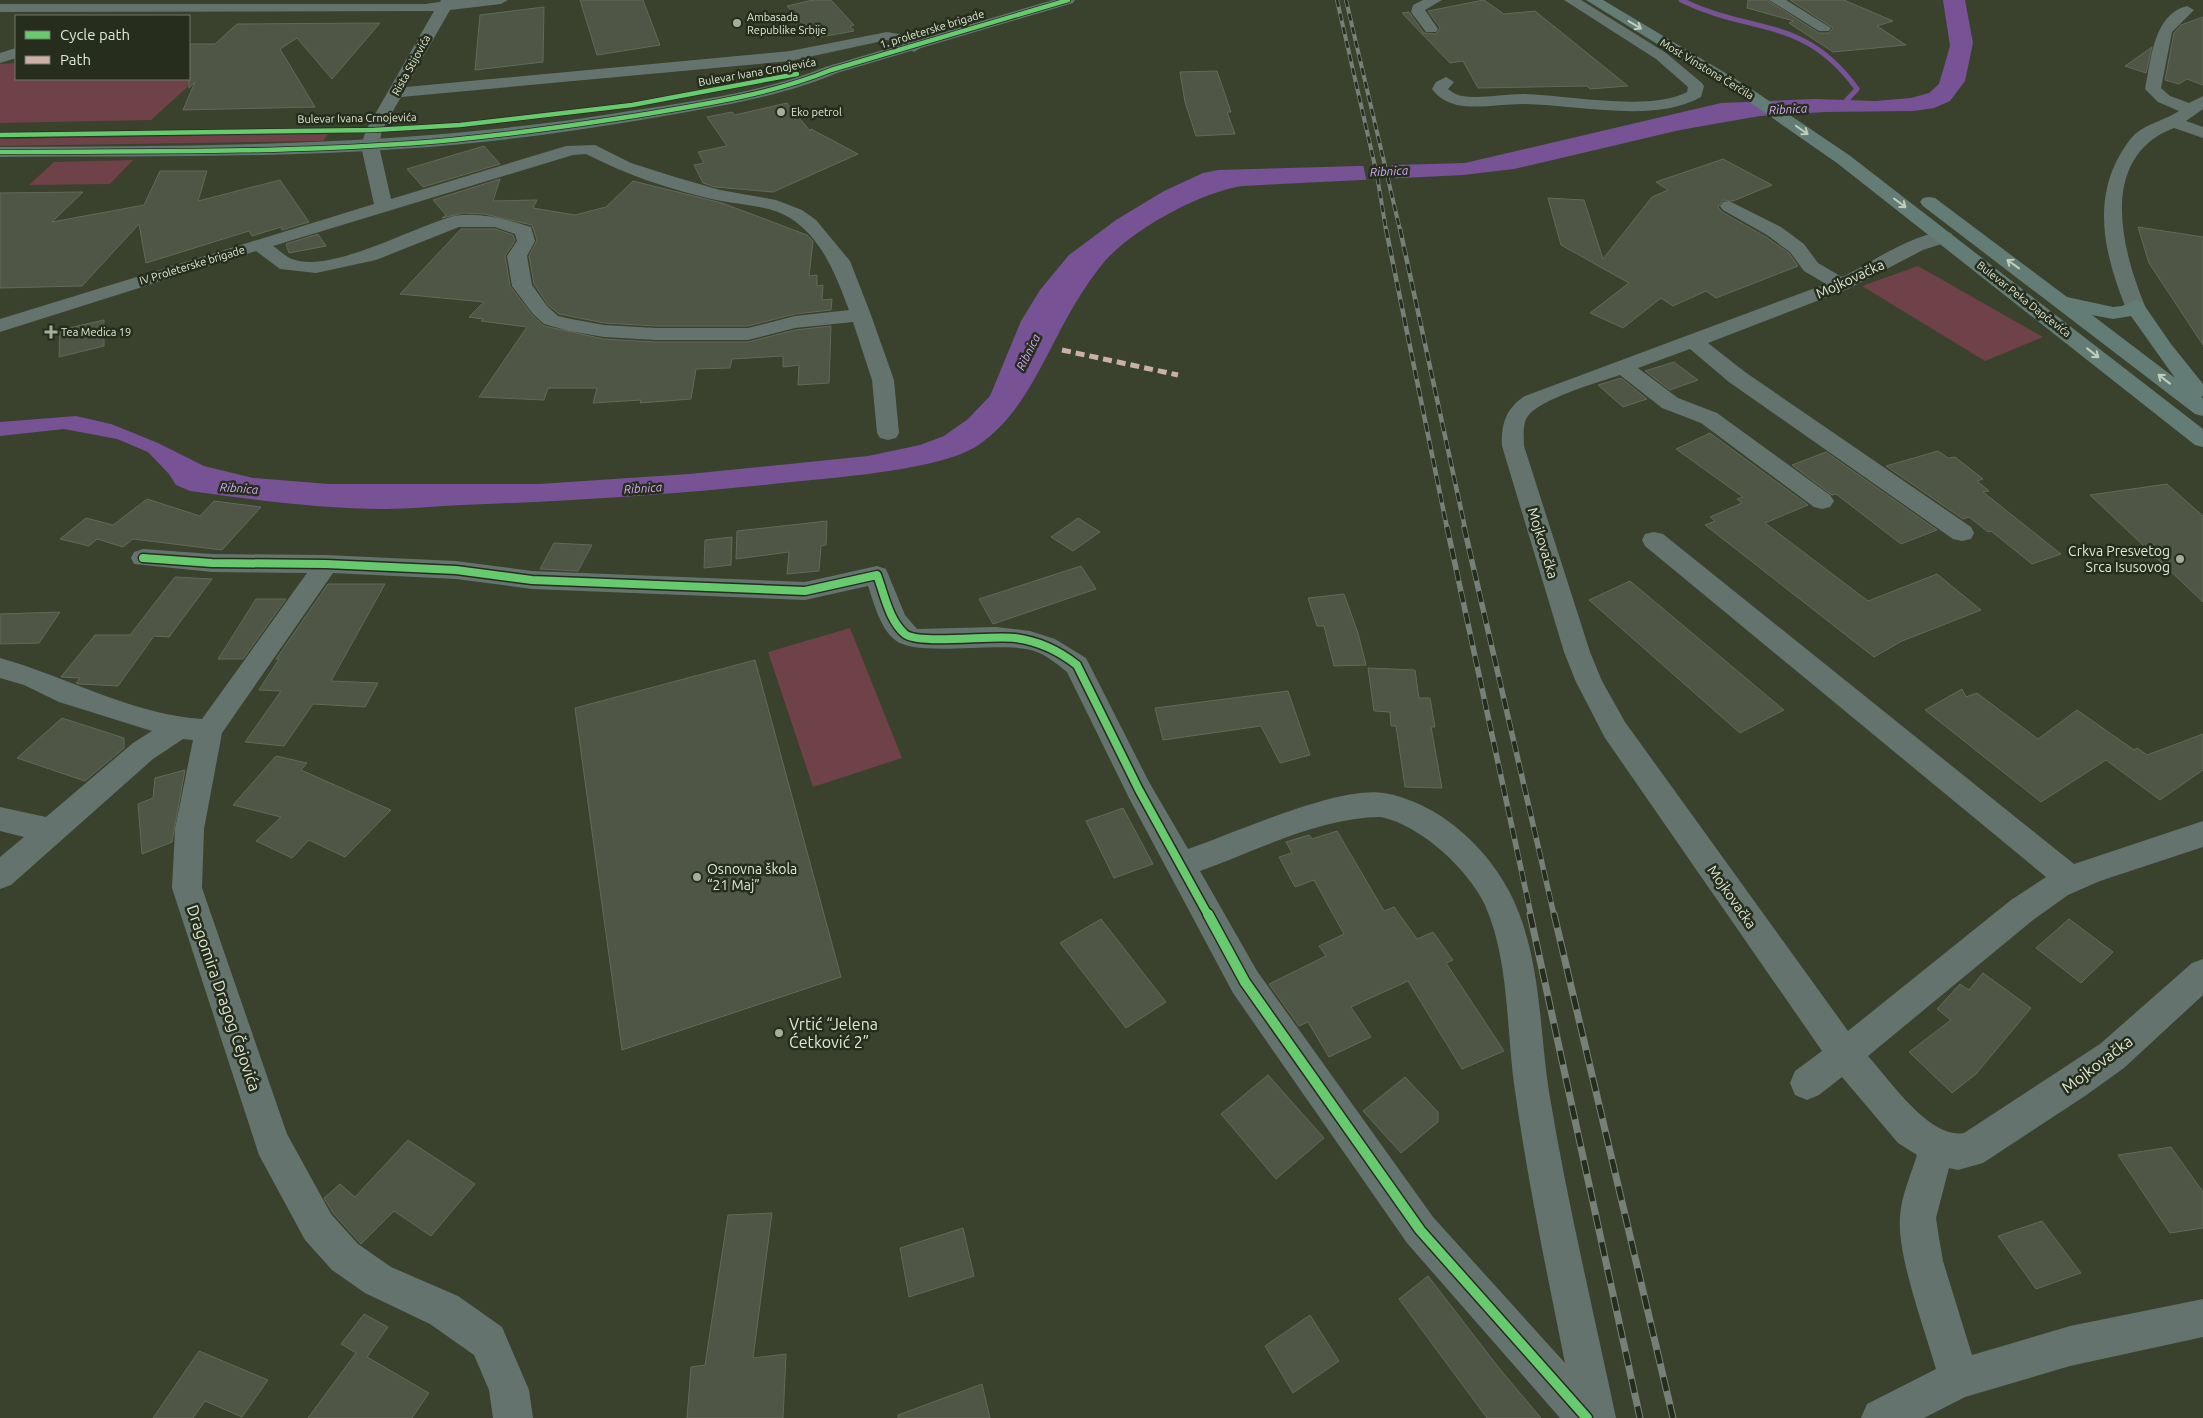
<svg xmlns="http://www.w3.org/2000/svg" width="2203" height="1418" viewBox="0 0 2203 1418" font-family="Ubuntu,sans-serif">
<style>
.green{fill:#6f4148}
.water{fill:#775295}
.pier{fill:#3a422e}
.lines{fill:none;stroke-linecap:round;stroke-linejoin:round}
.stream{stroke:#775295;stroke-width:5}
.building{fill:#4f5646;stroke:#626958}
.street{fill:#64736e;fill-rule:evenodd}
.secondary{fill:#617670;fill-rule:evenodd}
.primary{fill:#647c76;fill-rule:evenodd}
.rail-far3-casing{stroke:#768078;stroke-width:4}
.rail-far2-casing{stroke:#768078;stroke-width:4.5}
.rail-far1-casing{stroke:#768078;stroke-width:5.5}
.rail-casing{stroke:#768078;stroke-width:7}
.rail-far3{stroke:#262d1d;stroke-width:2.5;stroke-dasharray:7;stroke-linecap:butt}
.rail-far2{stroke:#262d1d;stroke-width:3;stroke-dasharray:9;stroke-linecap:butt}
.rail-far1{stroke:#262d1d;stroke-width:4;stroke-dasharray:11;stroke-linecap:butt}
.rail{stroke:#262d1d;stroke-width:5;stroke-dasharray:14;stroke-linecap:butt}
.quiet{stroke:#cab0a6;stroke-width:5;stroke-dasharray:9 5;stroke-linecap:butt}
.cycleway-far2-casing{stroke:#262d1d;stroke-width:6}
.cycleway-far1-casing{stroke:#262d1d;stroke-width:11}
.cycleway-casing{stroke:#262d1d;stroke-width:13}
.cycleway-far2{stroke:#67ca6e;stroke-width:4.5}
.cycleway-far1{stroke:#67ca6e;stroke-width:8}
.cycleway{stroke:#67ca6e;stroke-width:10}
.oneway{stroke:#c0cebc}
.poi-dot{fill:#a5af9a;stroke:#262d1d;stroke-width:2}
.labels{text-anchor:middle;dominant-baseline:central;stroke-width:5;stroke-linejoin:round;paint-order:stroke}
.far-poi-label{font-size:11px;fill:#dfe9d4;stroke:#262d1d;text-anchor:start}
.far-street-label{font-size:11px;fill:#dfe9d4;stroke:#262d1d}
.far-water-label{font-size:12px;font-style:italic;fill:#d6abfd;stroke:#262d1d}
.street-label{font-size:14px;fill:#dfe9d4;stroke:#262d1d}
.poi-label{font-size:14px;fill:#dfe9d4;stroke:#262d1d;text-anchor:end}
.near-street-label{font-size:16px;fill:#dfe9d4;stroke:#262d1d}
.near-poi-label{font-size:16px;fill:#dfe9d4;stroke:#262d1d;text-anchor:start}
</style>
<rect width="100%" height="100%" fill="#3a422e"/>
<g class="green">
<path d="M189,62L204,72L151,120L0,123V64L16,63V79H189Z"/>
<path d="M328,134L323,141L0,146V139Z"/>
<path d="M133,160L110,184L29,185L54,162Z"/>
<path d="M1918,266L2043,337L1985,361L1862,286Z"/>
<path d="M850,628L902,758L813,787L768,652Z"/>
</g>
<path class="water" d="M1943,0H1965L1973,43L1965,81L1950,101L1934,108L1913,111L1825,112L1760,116L1680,130L1514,169L1463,175L1242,186C1199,193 1133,229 1104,262C1091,278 1078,298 1068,316C1042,362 1023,415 977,446C940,470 839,477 792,482C682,494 572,501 462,505C436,506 410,509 385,509C320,509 254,500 190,491L176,485L169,474L148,452L117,439L64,429L0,436V422L76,416L111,424L158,443L204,466L253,478L329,484H539L689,474L868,456L920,445L944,436L968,419L990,396L1021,321L1040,290L1069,255L1116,220L1164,191L1203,173L1218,170L1465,163L1721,103L1815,99L1875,101L1911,98L1929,93L1939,84L1950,46Z"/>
<path class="pier" d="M1391,163L1395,182L1367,183L1363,164Z"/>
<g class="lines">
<path class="stream" d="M1681,0C1752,35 1804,15 1857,89L1846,101V107"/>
</g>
<g class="building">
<path d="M580,0H643L660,45L597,55Z"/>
<path d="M813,0H831L854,25L850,26L854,31L815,38L787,6Z"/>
<path d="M1484,0L1504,14L1535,11L1628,86L1590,89L1587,86L1478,88L1463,61L1450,63L1402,13L1409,12L1424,33L1436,34L1440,28L1428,11Z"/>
<path d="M1748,0H1767L1819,33H1829L1833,28L1790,0H1844L1893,21L1877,26L1906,45L1833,52L1789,23L1794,21L1747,8Z"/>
<path d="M544,7L543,62L475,70L480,15Z"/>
<path d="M2203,17V85L2187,79L2179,84L2165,80L2174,33L2181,25Z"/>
<path d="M380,23L332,79L297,38L280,49L315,107L183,110L195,82L189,88V44H215L237,24Z"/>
<path d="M2152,47L2146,73L2125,66Z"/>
<path d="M1217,71L1231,112H1227L1235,134L1196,136L1185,102L1180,72Z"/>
<path d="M787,103L810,131L811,129L858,154L773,192L715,187L703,183L694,165L704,163L698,152L727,146L707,117L732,112L735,115Z"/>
<path d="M484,146L500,164L423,187L407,169Z"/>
<path d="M1723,159L1772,185L1733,201L1723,200L1718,207L1722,212L1766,237L1789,253L1798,266L1716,298L1706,291L1673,306L1661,298L1623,328L1590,313L1629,283L1561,245L1548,198L1584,200L1603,259L1652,197L1668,190L1656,182Z"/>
<path d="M160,171H207L198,201L280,180L309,222L282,230L281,227L252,236L249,231L146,263L139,224L82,286L0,288V193L83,192L52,222L144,205Z"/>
<path d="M500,179L493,201L537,200L533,208L575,215L606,207L633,181L722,203L807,235L813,241L809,276L817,275V286L823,285L822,300L832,299L831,310L795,314L748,326H656L604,323L559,314L548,305L534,284L529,256L537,240L532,225L484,214L464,213L442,218L446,215L433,200Z"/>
<path d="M2138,227L2203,237V345L2149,263Z"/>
<path d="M461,229H495L513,235L515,241L505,256L510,286L532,315L544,326L604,339L656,342H748L795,330L831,326L829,383L798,385L799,365L783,367V356L732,359L730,368L696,369L691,399L640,403L641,400L593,403L597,388H548L544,400L479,397L527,327L481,321L483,319L469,317L484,302L400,294Z"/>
<path d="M318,234L326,246L289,253L286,244Z"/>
<path d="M104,320V346L59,357L60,330Z"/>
<path d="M1674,362L1698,380L1670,390L1645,371Z"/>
<path d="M1621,378L1647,399L1623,407L1598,385Z"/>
<path d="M1710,433L1808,505L1765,523L1868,601L1937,574L1981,610L1902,641L1874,657L1705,525L1715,521L1710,517L1742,503L1737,499L1743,497L1676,449Z"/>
<path d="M1938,451L1948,458L1955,457L1983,479L1977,481L1989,491L1983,492L2061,554L2032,564L1991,531L1988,532L1969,517L1963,519L1886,466Z"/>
<path d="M1826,452L1937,530L1901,544L1836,494L1832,495L1792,465Z"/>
<path d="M2167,484L2203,516V602L2090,495Z"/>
<path d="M147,499L200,516L214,501L261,507L222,550L133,539L123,547L97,539L89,546L60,539L86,518L113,525Z"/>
<path d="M1078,518L1100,532L1073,551L1051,537Z"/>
<path d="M827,521L826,545L821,546L819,571L787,574L789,552L736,559L737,531Z"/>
<path d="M732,537L731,565L704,568L705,540Z"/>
<path d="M554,543L592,545L578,571L540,569Z"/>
<path d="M1081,566L1096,589L993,624L979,599Z"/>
<path d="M175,577L212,579L169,637L154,636L118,686L80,684L76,683L80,678L61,677L95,635H130Z"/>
<path d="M1630,581L1784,710L1740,733L1589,600Z"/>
<path d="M328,584H385L331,681L378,683L365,707L313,704L284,746L245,742L281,691L259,690L279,659H276Z"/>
<path d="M1344,594L1358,633L1366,665L1334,666L1324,626H1317L1308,598Z"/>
<path d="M256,599H286L243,659H218Z"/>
<path d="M60,612L39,643L0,644V614Z"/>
<path d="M755,660L841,977L622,1050L575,708Z"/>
<path d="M1368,668L1415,670L1419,698H1430L1435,727H1431L1442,788L1405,787L1396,726H1391L1390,712L1374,711Z"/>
<path d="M1962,689L1966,697L1977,693L2038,739L2077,710L2134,750L2137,748L2147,755L2203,734V770L2160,800L2106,760L2041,802L1925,710Z"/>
<path d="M1288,691L1310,755L1280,763L1261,726L1163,740L1155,708Z"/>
<path d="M62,718L124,738V748L85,781L17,758Z"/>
<path d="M276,756L307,763L301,770L391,810L345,857L309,840L292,858L256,841L281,817L233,805Z"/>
<path d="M185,770L172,842L142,854L138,804L153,798L155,778Z"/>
<path d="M1123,808L1153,864L1114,878L1086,821Z"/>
<path d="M1337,831L1384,911L1394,907L1417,939L1433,932L1453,960L1446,963L1504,1051L1462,1069L1408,981L1351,1007L1371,1037L1329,1057L1308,1022L1299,1026L1269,984L1326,956L1319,946L1344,934L1314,880L1295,887L1279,857L1292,853L1286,842L1309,835L1312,839Z"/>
<path d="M1101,919L1166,1002L1126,1028L1060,943Z"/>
<path d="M2069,919L2113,952L2081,983L2036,948Z"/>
<path d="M1983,973L2031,1008L1976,1074L1952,1093L1909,1052L1951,1020L1937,1009L1960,984L1969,990Z"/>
<path d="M1268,1075L1324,1138L1276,1179L1221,1114Z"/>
<path d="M1405,1077L1438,1112V1122L1401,1153L1363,1111Z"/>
<path d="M408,1140L475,1184L431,1236L394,1211L361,1244L333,1213L324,1198L340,1184L355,1197Z"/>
<path d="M2171,1147L2203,1192V1228L2170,1233L2118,1155Z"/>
<path d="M772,1213L753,1358L786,1354L783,1418H687L691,1367L705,1365L728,1215Z"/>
<path d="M2042,1221L2081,1273L2036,1289L1998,1236Z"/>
<path d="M963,1228L974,1276L909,1297L900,1248Z"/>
<path d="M1428,1276L1499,1368L1541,1418H1487L1399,1299Z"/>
<path d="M364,1314L388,1327L367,1357L429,1393L412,1418H308L356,1353L341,1344Z"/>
<path d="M1310,1315L1339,1361L1293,1393L1265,1346Z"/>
<path d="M199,1351L268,1380L242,1417L205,1401L193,1418H153Z"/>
<path d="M982,1384L990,1418H898V1415Z"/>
</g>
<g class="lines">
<g class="street">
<path d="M441,0H508L501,4L450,10L406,87L790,51L887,32L905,35L922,47L914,52L896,42L887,40L790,61L401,97L382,130L379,146L391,199L566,146L595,145L631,163L675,177L720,190L776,200L802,210L816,220L850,261L871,315L894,380L899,433L896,438L888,440L880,438L877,433L872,380L853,322L795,328L748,340H656L604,337L569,331L544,324L533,314L512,286L507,256L517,241L515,234L495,227H459L376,260L316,273L280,269L256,251L0,332V319L374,204L361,146L366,130L434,11L0,12V4H425L440,2ZM586,154C627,175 671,190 716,200C740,205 769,205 790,218C823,239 836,276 849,310L795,316L748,328H656L604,325L571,319L558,316L547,306L532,285L527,256L535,241L531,227C505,219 481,212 454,216C415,226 331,274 292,259C286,257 279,250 273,246L573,155Z"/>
<path d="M1423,0H1442L1425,10L1438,29L1436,32H1426L1411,12L1413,5Z"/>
<path d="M1564,0H1581L1666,53L1702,83L1704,86L1701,97C1653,124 1576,104 1522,104C1501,104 1478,109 1457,105C1446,102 1439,98 1432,89L1436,82L1446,77L1454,82L1448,89C1452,92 1456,95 1462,96C1481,99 1503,94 1523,94C1566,95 1651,112 1687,92L1688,87L1656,59Z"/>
<path d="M1769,0H1786L1831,28L1829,31H1819Z"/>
<path d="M2187,6L2194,10L2172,32L2161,88L2170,96L2189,103L2203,96V109L2186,121L2203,127V138L2174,128C2098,157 2121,248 2145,306L2142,310L2135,312L2128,310L2125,306C2107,260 2093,210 2116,162C2121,153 2127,142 2135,134C2148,123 2166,120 2179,111L2158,102L2145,89C2151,61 2153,14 2187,6Z"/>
<path d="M16,48V58L0,63V53Z"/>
<path d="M1729,201L1781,227L1804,244L1818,263L1842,277C1868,265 1923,226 1951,233L1953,237L1951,241L1923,250L1848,289L1708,343L1745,372L1971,527L1974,533L1971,539L1962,541L1953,539L1729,382L1690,349L1638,368L1678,398L1717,413L1830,495L1834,501L1830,507L1822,509L1814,507L1701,423L1662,408L1620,375C1599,382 1540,399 1528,416C1522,424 1524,437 1524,446L1590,652L1602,681L1625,722L1848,1031L2011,900L2046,877L1645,546L1642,540L1645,534L1654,532L1663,534L2074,864L2203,821V847L2100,881L2068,895L2033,920L1868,1056C1890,1080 1929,1139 1964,1133L2100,1044L2192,963L2203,959V995L2124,1068L2085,1096L1983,1163L1958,1170L1949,1168L1936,1218L1939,1238L1943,1261L1972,1355L2070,1326L2203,1299V1337L2070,1366L1965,1397L1924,1418H1861L1867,1404L1936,1369C1925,1330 1897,1256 1900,1217C1901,1196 1911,1175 1917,1155L1898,1143L1842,1077L1819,1095L1807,1100L1795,1095L1790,1083L1795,1071L1822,1051L1605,738L1576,682L1564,652L1502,446C1501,424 1506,408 1525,396L1826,284L1804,271L1790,252L1767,235L1723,210L1720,206L1723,202Z"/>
<path d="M143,549L212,554L326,555L456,561L532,571L805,582L877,566L886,569L905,615L917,629L996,627L1030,631L1055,639L1086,658L1149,782L1188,849C1236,833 1336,786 1384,793C1437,802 1485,845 1509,891C1541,952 1539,1026 1549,1092C1567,1201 1593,1309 1616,1418H1560L1407,1243L1233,993L1129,798L1067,672C1056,663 1045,654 1031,650C997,641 917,658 895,640C880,628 874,603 868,586L805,600L532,589L456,579L333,573L222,733L204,829L202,888L287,1134L331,1214L358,1244L391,1267L458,1296L502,1327L529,1390L533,1418H493L489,1390L474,1355L430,1324L365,1293L332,1270L305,1240L259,1155L172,888L175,829L193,740L183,739L153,759L11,885L0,889V857L24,837L0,831V807L46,817L133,743L152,731L59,702L24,685L0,678V658C67,677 131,714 202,719L307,573L212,572L134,564L131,558L134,552ZM1381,817C1420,825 1468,869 1485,905C1510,962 1506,1031 1515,1091C1528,1183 1547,1273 1565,1363L1433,1217L1257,971L1200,871C1256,851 1320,817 1381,817Z"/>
</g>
<path class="secondary" d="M1053,0H1075L1073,3L837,73C773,100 702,109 635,121C557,134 478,144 399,149C266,158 133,156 0,157V147C214,146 418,146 630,111C695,101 764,92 825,67Z"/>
<g class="primary">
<path d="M1586,0H1603L1747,86L1849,155L2203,429V447L2195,445L1837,163L1735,92Z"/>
<path d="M1929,197L1935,198L2067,297L2113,307L2122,306L2135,300L2142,302L2171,344L2203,384V396L2201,397L2203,398V416L2195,414L1923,206L1920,202L1923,198ZM2092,315L2113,319L2131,316L2175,378Z"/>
</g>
<defs>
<g id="rail-far3">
<path d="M1337,0L1377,175L1386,230"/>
<path d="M1346,0L1400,230"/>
</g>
<g id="rail-far2">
<path d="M1386,229L1447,528"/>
<path d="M1400,229L1465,528"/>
</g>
<g id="rail-far1">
<path d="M1447,527L1531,915"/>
<path d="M1464,527L1554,915"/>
</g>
<g id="rail">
<path d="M1530,914L1640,1418"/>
<path d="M1554,914L1673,1418"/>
</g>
</defs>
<use href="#rail-far3" class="rail-far3-casing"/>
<use href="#rail-far2" class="rail-far2-casing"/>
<use href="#rail-far1" class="rail-far1-casing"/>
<use href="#rail" class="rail-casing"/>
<use href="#rail-far3" class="rail-far3"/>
<use href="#rail-far2" class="rail-far2"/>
<use href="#rail-far1" class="rail-far1"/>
<use href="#rail" class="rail"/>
<path class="quiet" d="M1062,350L1178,375"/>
<defs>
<g id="cycleway-far2">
<path d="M0,135L374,130L460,125L632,105L797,74"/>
<path d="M0,152C133,151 267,153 400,144C479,139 557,128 634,116C700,105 770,95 831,70L1068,0"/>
</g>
<path id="cycleway-far1" d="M143,558L212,563L326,564L456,570L532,580L805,591L877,575C884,593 889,621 905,634C919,645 991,635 1015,638C1039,641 1058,650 1077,665L1139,790L1208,915"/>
<path id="cycleway" d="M1208,914L1245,982L1420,1230L1587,1418"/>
</defs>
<use href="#cycleway-far2" class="cycleway-far2-casing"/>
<use href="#cycleway-far1" class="cycleway-far1-casing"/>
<use href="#cycleway" class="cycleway-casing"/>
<use href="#cycleway-far2" class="cycleway-far2"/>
<use href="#cycleway-far1" class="cycleway-far1"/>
<use href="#cycleway" class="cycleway"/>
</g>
<defs><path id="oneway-shaft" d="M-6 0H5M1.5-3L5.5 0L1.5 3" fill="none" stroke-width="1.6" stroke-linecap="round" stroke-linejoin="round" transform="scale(1.25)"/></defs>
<g class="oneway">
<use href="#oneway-shaft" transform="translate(1635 25) rotate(31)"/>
<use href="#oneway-shaft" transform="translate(1802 130) rotate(35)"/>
<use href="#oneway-shaft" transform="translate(1900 203) rotate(37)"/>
<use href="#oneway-shaft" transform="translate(2013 264) rotate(-144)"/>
<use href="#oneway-shaft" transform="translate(2093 353) rotate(38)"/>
<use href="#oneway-shaft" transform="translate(2164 379) rotate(-142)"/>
</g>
<g class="poi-dot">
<circle cx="737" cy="23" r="5"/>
<circle cx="781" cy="112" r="5"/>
<path d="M48.5 324.5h5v5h5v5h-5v5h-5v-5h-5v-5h5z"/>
<circle cx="2180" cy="559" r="5"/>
<circle cx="697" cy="877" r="5"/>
<circle cx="779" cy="1033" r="5"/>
</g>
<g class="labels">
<g class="far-poi-label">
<text x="747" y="17">Ambasada<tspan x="747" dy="13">Republike Srbije</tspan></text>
<text x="791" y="112">Eko petrol</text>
<text x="61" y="332">Tea Medica 19</text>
</g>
<g class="far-street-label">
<text transform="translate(932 29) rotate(-17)">1. proleterske brigade</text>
<text transform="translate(411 65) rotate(-61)">Rista Stijovića</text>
<text transform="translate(1707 69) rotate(31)">Most Vinstona Čerčila</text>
<text transform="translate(757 72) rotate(-10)">Bulevar Ivana Crnojevića</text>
<text transform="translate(357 118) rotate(-1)">Bulevar Ivana Crnojevića</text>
<text transform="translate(192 265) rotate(-17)">IV Proleterske brigade</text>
<text transform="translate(2024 299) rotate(38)">Bulevar Peka Dapčevića</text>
</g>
<g class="far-water-label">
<text transform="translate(1788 109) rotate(-3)">Ribnica</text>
<text transform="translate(1389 171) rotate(-3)">Ribnica</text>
<text transform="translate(1028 352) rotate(-64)">Ribnica</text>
<text transform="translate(239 488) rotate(4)">Ribnica</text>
<text transform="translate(643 488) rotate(-4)">Ribnica</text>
</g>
<g class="street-label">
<text transform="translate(1850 279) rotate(-25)">Mojkovačka</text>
<text transform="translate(1543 543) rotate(73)">Mojkovačka</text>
<text transform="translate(1732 897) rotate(55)">Mojkovačka</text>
</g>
<g class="poi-label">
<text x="2170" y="551">Crkva Presvetog<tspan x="2170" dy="16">Srca Isusovog</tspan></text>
<text x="707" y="869" text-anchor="start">Osnovna škola<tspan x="707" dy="16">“21 Maj”</tspan></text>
</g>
<g class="near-street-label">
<text transform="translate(224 998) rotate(71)">Dragomira Dragog Čejovića</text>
<text transform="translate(2097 1064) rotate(-37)">Mojkovačka</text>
</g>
<g class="near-poi-label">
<text x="789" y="1024">Vrtić “Jelena<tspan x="789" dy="18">Ćetković 2”</tspan></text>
</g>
</g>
<rect x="15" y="15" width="175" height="65" fill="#262d1d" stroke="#707866"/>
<rect x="25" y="31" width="25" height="8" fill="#67ca6e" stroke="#707866"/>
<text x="60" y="40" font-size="15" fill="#dfe9d4">Cycle path</text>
<rect x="25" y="56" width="25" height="8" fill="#cab0a6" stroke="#707866"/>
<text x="60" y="65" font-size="15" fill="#dfe9d4">Path</text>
</svg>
